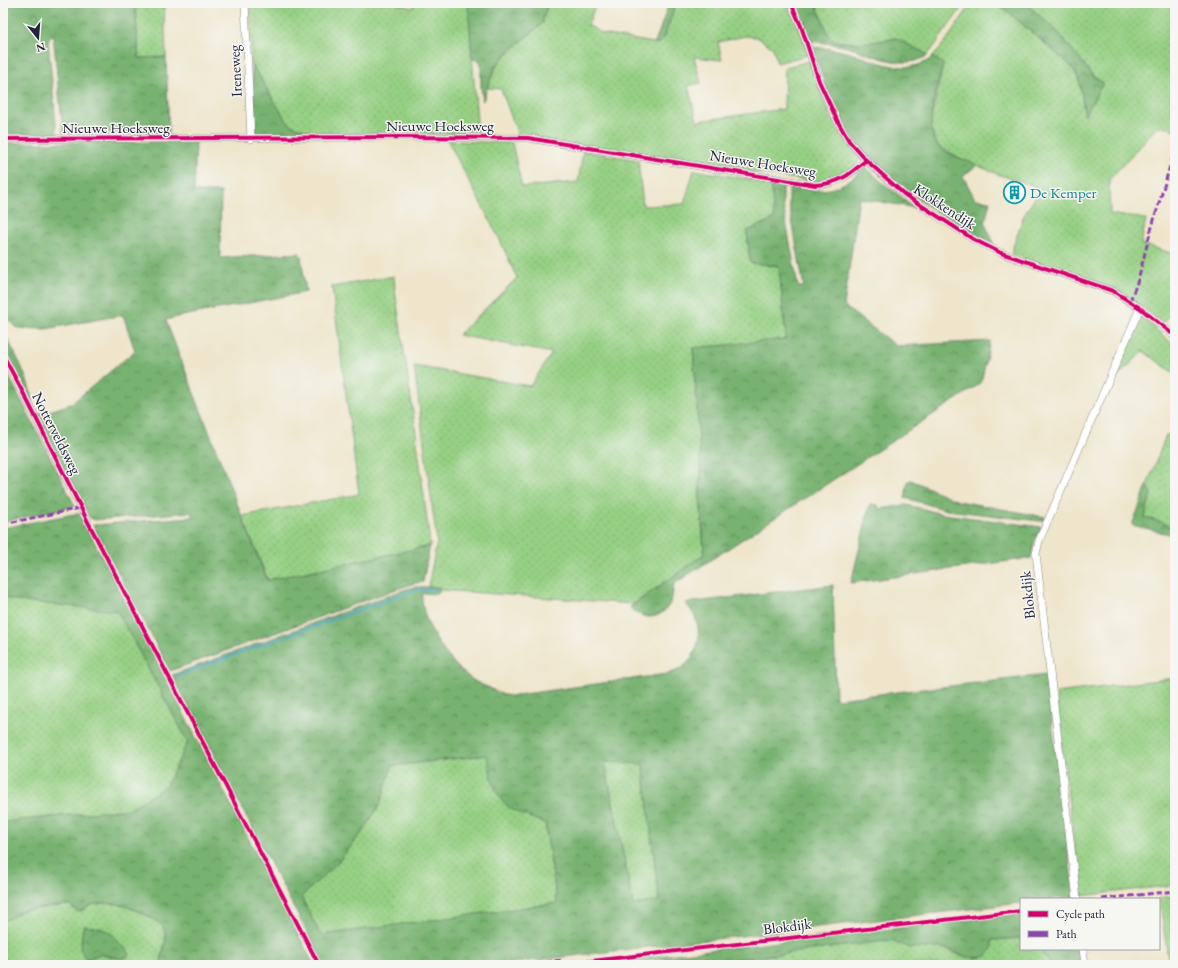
<svg xmlns="http://www.w3.org/2000/svg" width="1178" height="968" viewBox="0 0 1178 968" font-family="'EB Garamond',serif">
<style>
.grass{fill:url(#grass-dots);stroke:#5c795f;fill-rule:evenodd}
.forest{fill:url(#forest-crowns);stroke:#4d6a56;fill-rule:evenodd}
.lines{fill:none;stroke-linecap:round;stroke-linejoin:round}
.stream{stroke:#47a6c6;stroke-width:2}
.minor-casing{stroke:#888482;stroke-width:8}
.minor{stroke:#fff;stroke-width:7}
.quiet{stroke:#8e44ad;stroke-width:3;stroke-dasharray:6 3;stroke-linecap:butt}
.cycleway-casing{stroke:#f6f6f2;stroke-width:6}
.cycleway{stroke:#d6006c;stroke-width:4}
.labels{text-anchor:middle;dominant-baseline:central;stroke-width:3;stroke-linejoin:round;paint-order:stroke}
.street-label{font-size:15px;fill:#22223b;stroke:#f6f6f2}
.culture-label{font-size:15px;fill:#0d838f;stroke:#f6f6f2;text-anchor:start}
</style>
<defs>
<pattern id="grass-dots" width="8" height="8" patternUnits="userSpaceOnUse"><rect width="8" height="8" fill="#96d083"/><path d="M2 2h.1M6 6h.1" fill="none" stroke="#81b272" stroke-width="1.8" stroke-linecap="round"/></pattern>
<pattern id="forest-crowns" width="20" height="18" patternUnits="userSpaceOnUse"><rect width="20" height="18" fill="#78b271"/><path d="M2 6a3 3 0 1 1 6 0M12 15a3 3 0 1 1 6 0" fill="none" stroke="#62905e"/></pattern>
</defs>
<rect width="100%" height="100%" fill="#f6f6f2"/>
<filter id="ink" filterUnits="userSpaceOnUse"><feTurbulence type="fractalNoise" baseFrequency=".025" numOctaves="2"/><feDisplacementMap in="SourceGraphic" scale="8" xChannelSelector="R" yChannelSelector="G"/><feConvolveMatrix kernelMatrix="1 2 1 2 8 2 1 2 1" color-interpolation-filters="sRGB"/></filter>
<filter id="wash" filterUnits="userSpaceOnUse"><feTurbulence type="fractalNoise" baseFrequency=".012" numOctaves="4" result="noise"/><feDisplacementMap in="SourceGraphic" scale="16" xChannelSelector="R" yChannelSelector="G"/><feGaussianBlur stdDeviation="0.9" result="paint"/><feColorMatrix in="noise" values="0 0 0 0 0 0 0 0 0 0 0 0 0 0 0 0 0 1.4 0 .05"/><feComposite in="paint" operator="in"/></filter>
<g filter="url(#wash)">
<rect width="100%" height="100%" fill="#eee5ca"/>
<g class="grass">
<path d="M250,3H394L413,8L415,3H468L478,134L312,133L291,125L286,120L251,63Z"/>
<path d="M549,3H596L588,25L603,34L659,44L663,40L676,3H788L799,27L808,55L777,63L773,48L757,37L745,36L718,42L722,60L694,57L701,83L688,86L697,121L784,109L785,67L810,61C815,74 819,88 824,102C833,123 846,142 860,160C848,174 839,177 822,183L518,135L501,89L487,88L497,65L508,53L543,23L544,14Z"/>
<path d="M816,3H965L928,55L896,38L873,42L855,43L840,42L832,40L828,34Z"/>
<path d="M972,3H997L1070,65C1084,81 1080,96 1085,115L1103,83L1094,77L1058,32L1025,3H1175V130L1158,126L1109,180L1110,214L1146,219L1141,244L1175,254V308L1163,323L1127,295L1110,287L1011,254L1023,217L1041,188L1000,175L964,160L941,148L937,144L932,133L931,119L943,65L933,57L948,38Z"/>
<path d="M135,5L144,6L164,7L166,57L139,58Z"/>
<path d="M448,141L512,143L522,187L578,182L583,151L638,160L643,206L684,204L694,170L771,183L774,219L747,231L750,263L779,266L786,339L693,349L701,472L699,484L704,552L703,555L634,604L440,590L439,587H428L437,542L414,366L530,386L552,353L458,335L517,278L500,240Z"/>
<path d="M394,276L395,290L415,426L430,544L429,546L268,580L242,516L359,494L332,287Z"/>
<path d="M1140,315L1175,346V374L1143,351L1111,384Z"/>
<path d="M1175,433V536L1173,535L1171,528L1145,517L1144,516L1151,494L1150,489L1147,486L1166,435Z"/>
<path d="M6,598L18,601L115,610L119,612L188,742L166,786L130,809L3,822V599Z"/>
<path d="M1175,678V885L1081,896L1069,804L1056,693Z"/>
<path d="M487,755L495,789L512,809L545,823L557,903L322,935L320,934L301,897L339,861L366,827L380,804L392,766Z"/>
<path d="M606,762L643,764L659,900L658,901L634,905L633,904L605,763Z"/>
<path d="M1175,896V965H1169L1159,898Z"/>
<path d="M95,904C102,904 110,903 117,904C128,906 163,920 165,931C167,943 161,953 161,965H3V921C12,919 16,912 25,910L66,905H70L76,911C84,911 88,906 95,904ZM114,936L119,944L127,949L117,958L100,954L87,959Z"/>
<path d="M1021,938V949H1040L1051,965H691L894,940L898,944L943,948L962,956L992,940Z"/>
</g>
<g class="forest">
<path d="M3,3H132L135,5L139,58L166,57L169,133H63L53,34L48,41L57,134H3Z"/>
<path d="M468,3H549L544,14L543,23C529,35 505,51 496,66C490,77 487,89 483,101L481,88V65L480,61L472,59Z"/>
<path d="M669,3H676L663,40L659,44L655,43Z"/>
<path d="M797,3H815L828,34L832,40L840,42L855,43L873,42L896,38L928,55C904,72 872,54 848,47C836,44 823,43 811,41Z"/>
<path d="M997,3H1025L1058,32L1094,77L1103,83L1085,115L1079,79L1076,73L1070,65L1037,36Z"/>
<path d="M813,47C822,48 832,49 841,51C871,57 904,80 933,57L943,64C938,85 921,131 940,148C948,154 967,161 977,165L963,176L974,197L976,199L990,201L985,223L994,246C979,239 965,230 952,221C906,193 861,160 836,110C826,90 820,69 813,47Z"/>
<path d="M251,63L286,120L291,125L312,133H256Z"/>
<path d="M196,142L194,192H221L220,258L299,253L301,256L306,292L177,317L166,320V321L266,578L268,580L429,546L430,544L423,582L415,583L388,592L170,671L93,525L191,517L192,512L95,520L90,518L37,415L71,404L135,351L123,315L45,329L20,328L15,327L9,321L3,307V143Z"/>
<path d="M866,167L883,183L916,208L859,198L844,306L896,346L990,341L981,383L674,584C673,589 673,595 671,600C668,612 654,620 643,616C637,613 633,612 630,607L703,555L704,552C704,525 698,499 701,472L693,348L786,339L779,266L750,263L747,231L774,219L771,183L783,185V205L798,287H804L789,204V186C800,187 811,191 821,190C839,190 853,178 866,167Z"/>
<path d="M3,330C11,347 34,385 31,403L3,349Z"/>
<path d="M3,365L75,506L3,522Z"/>
<path d="M911,480L958,501L1045,517L1044,520L1040,521L947,510L905,498L908,481Z"/>
<path d="M1147,486L1150,489L1151,494L1145,517L1169,525L1173,535L1132,525Z"/>
<path d="M870,504L878,505L880,509L907,505L943,514L1041,527L1034,543L1031,558L851,583Z"/>
<path d="M79,513L108,568L314,965H161C161,954 169,940 164,929C160,919 127,905 116,904C110,903 101,903 95,904C88,905 84,911 78,912L70,905H66L25,910C16,912 12,919 3,921V822L130,809L166,786L188,742L117,611L18,601L3,597V528Z"/>
<path d="M833,585L836,699L1046,675L1074,897L1054,899H1021V903L496,965H324L172,675L406,589L415,587H439L440,591L436,594L422,593C420,624 450,666 476,682C480,684 485,686 490,688C496,692 502,695 510,696L667,674C693,668 705,642 695,617C693,612 689,608 686,603ZM487,755C491,774 493,799 513,810C523,815 534,819 545,823L557,903L322,935L320,934L301,897L339,861L366,827L380,804L392,766ZM606,762L643,764L659,900L658,901L634,905L633,904L605,763Z"/>
<path d="M1021,914V938L992,940V948L987,956C965,962 960,951 942,948C924,946 910,953 894,940L691,965H580Z"/>
<path d="M84,926C94,926 108,929 114,936C116,939 117,942 120,944C124,947 127,948 129,953L128,956L122,959L100,954L87,959L85,958L80,948L83,928Z"/>
<path d="M1040,949H1080L1082,965H1051Z"/>
</g>
<g class="lines">
<path class="stream" d="M176,676L412,591L418,590H436"/>
</g>
</g>
<g filter="url(#ink)">
<g class="lines">
<defs>
<g id="minor">
<path d="M245,3L251,139"/>
<path d="M791,3L801,26L819,81L838,122L849,141L866,160L905,195L973,239L1001,253L1113,291L1140,308L1175,336"/>
<path d="M3,139L400,137L528,138L815,185C839,184 849,175 866,160"/>
<path d="M3,355L28,402L88,522"/>
<path d="M1077,899L1036,554L1039,541L1140,308"/>
<path d="M1083,949L1085,965"/>
</g>
</defs>
<use href="#minor" class="minor-casing"/>
<use href="#minor" class="minor"/>
<g class="quiet">
<path d="M142,3L152,5L179,3"/>
<path d="M1130,301L1138,280L1149,237L1173,156L1175,157"/>
<path d="M3,524L81,508"/>
<path d="M1102,899L1175,891"/>
<path d="M519,965L562,960"/>
</g>
<defs>
<g id="cycleway">
<path d="M791,3L801,26L819,81L838,122L849,141L866,160L905,195L973,239L1001,253L1113,291L1140,308L1175,336"/>
<path d="M3,139L400,137L528,138L815,185C839,184 849,175 866,160"/>
<path d="M3,355L28,402L88,522L319,965"/>
<path d="M557,965L1021,911"/>
</g>
</defs>
<use href="#cycleway" class="cycleway-casing"/>
<use href="#cycleway" class="cycleway"/>
</g>
</g>
<defs>
<symbol id="building-ring" viewBox="-11 -11 22 22"><circle r="9.5" fill="#f6f6f2" stroke="#0f9aa8" stroke-width="1.5"/><path d="M-4-6H4V6H1V3H-1V6H-4ZM-2.5-4.3h1.7v1.8h-1.7ZM.8-4.3h1.7v1.8H.8ZM-2.5-1h1.7V.8h-1.7ZM.8-1h1.7V.8H.8Z" fill="#0f9aa8"/></symbol>
</defs>
<g fill-rule="evenodd">
<use href="#building-ring" x="1002" y="180" width="25" height="25"/>
</g>
<g class="labels">
<g class="street-label">
<text transform="translate(235 71) rotate(-93)">Ireneweg</text>
<text x="440" y="125">Nieuwe Hoeksweg</text>
<text x="116" y="127">Nieuwe Hoeksweg</text>
<text transform="translate(763 163) rotate(9)">Nieuwe Hoeksweg</text>
<text transform="translate(945 206) rotate(33)">Klokkendijk</text>
<text transform="translate(57 433) rotate(63)">Notterveldsweg</text>
<text transform="translate(1027 595) rotate(-96)">Blokdijk</text>
<text transform="translate(787 926) rotate(-7)">Blokdijk</text>
</g>
<g class="culture-label">
<text x="1030" y="192">De Kemper</text>
</g>
</g>
<rect width="1178" height="968" fill="none" stroke="#f6f6f2" stroke-width="16"/>
<rect x="1020" y="898" width="140" height="52" fill="#f6f6f2" stroke="#a1a1a9"/>
<rect x="1028" y="911" width="20" height="6" fill="#d6006c" stroke="#a1a1a9"/>
<text x="1056" y="918" font-size="12" fill="#22223b">Cycle path</text>
<rect x="1028" y="931" width="20" height="6" fill="#8e44ad" stroke="#a1a1a9"/>
<text x="1056" y="938" font-size="12" fill="#22223b">Path</text>
<g transform="translate(38 38) rotate(163)" stroke="#f6f6f2" stroke-width="3" paint-order="stroke">
<path d="M0-3L7 15L0 10L-7 15Z" fill="#22223b"/>
<text y="-6" font-size="11" font-weight="bold" text-anchor="middle" fill="#22223b">N</text>
</g>
</svg>
